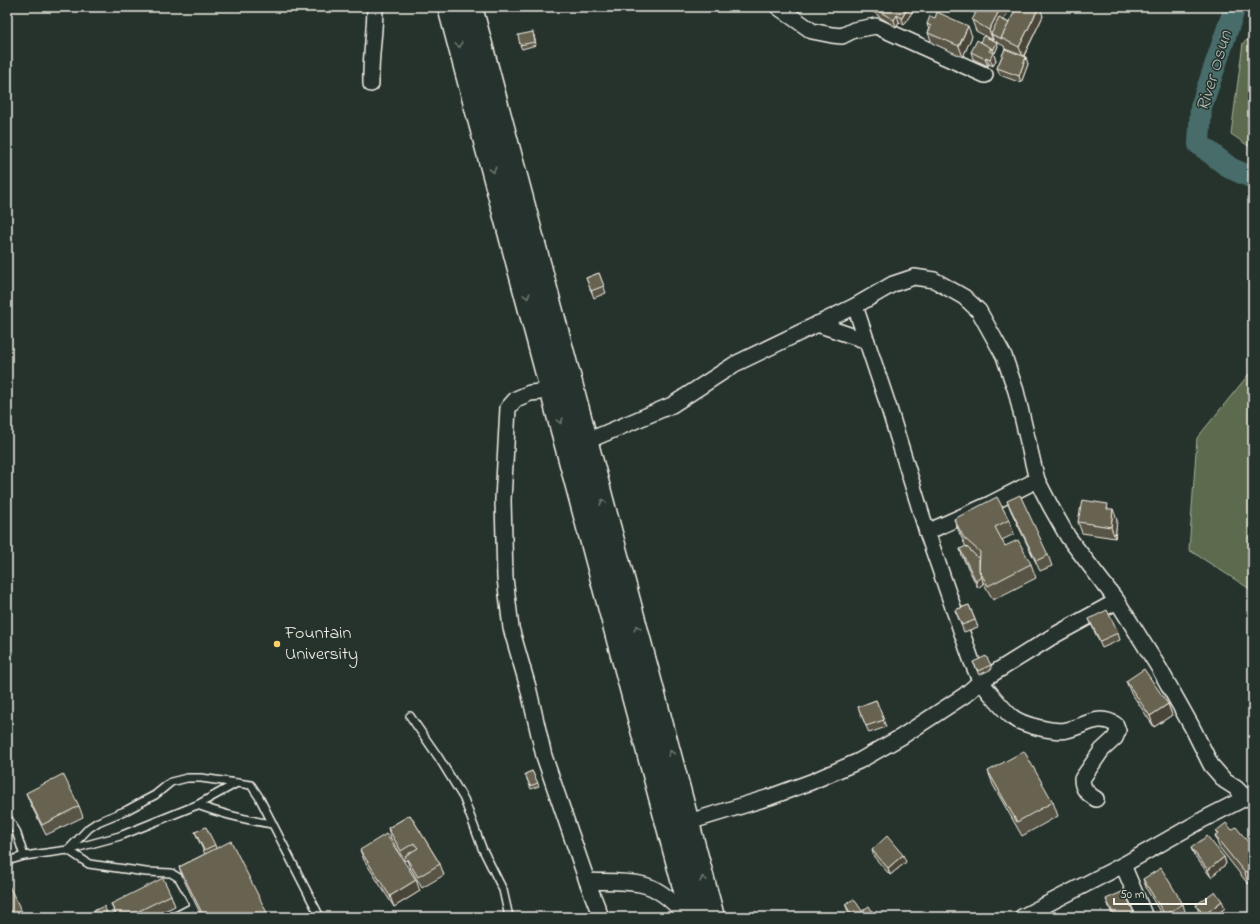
<svg xmlns="http://www.w3.org/2000/svg" width="1260" height="924" viewBox="0 0 1260 924" font-family="'Indie Flower',sans-serif">
<style>
.green{fill:#5b6b4e;stroke:#a8ae9b}
.lines{fill:none;stroke-linecap:round;stroke-linejoin:round}
.river{stroke:#476c6b;stroke-width:22}
.lane-casing{stroke:#f4f1e8;stroke-width:10}
.street-casing{stroke:#f4f1e8;stroke-width:18}
.highway-casing{stroke:#f4f1e8;stroke-width:25}
.lane{stroke:#26332d;stroke-width:7}
.street{stroke:#26332d;stroke-width:15}
.highway{stroke:#26332d;stroke-width:22}
.wall{fill:#595546;stroke:#f4f1e8}
.shaded-wall{fill:#494539;stroke:#f4f1e8}
.building{fill:#686351;stroke:#f4f1e8}
.oneway{stroke:#6e766e}
.poi-dot{fill:#ffd166;stroke:#26332d;stroke-width:1.5}
.labels{text-anchor:middle;dominant-baseline:central;stroke-width:3;stroke-linejoin:round;paint-order:stroke}
.poi-label{font-size:18px;fill:#f4f1e8;stroke:#26332d;text-anchor:start}
.water-label{font-size:19px;font-style:italic;fill:#afbcb6;stroke:#26332d}
</style>
<rect width="100%" height="100%" fill="#26332d"/>
<filter id="ink" filterUnits="userSpaceOnUse"><feTurbulence type="fractalNoise" baseFrequency=".025" numOctaves="2"/><feDisplacementMap in="SourceGraphic" scale="8" xChannelSelector="R" yChannelSelector="G"/><feConvolveMatrix kernelMatrix="1 2 1 2 8 2 1 2 1" color-interpolation-filters="sRGB"/></filter>
<g filter="url(#ink)">
<g class="green">
<path d="M1253,36V149L1231,134L1243,43Z"/>
<path d="M1253,369V591L1189,550L1197,438Z"/>
</g>
<g class="lines">
<path class="river" d="M1235,7L1201,107L1199,144L1230,168L1253,178"/>
<defs>
<g id="lane">
<path d="M410,716L439,758L464,799L482,848L503,890L509,917"/>
<path d="M197,805C222,814 246,820 272,824"/>
<path d="M7,817L16,831L24,856"/>
<path d="M68,850L89,828L98,822L127,810L155,795L171,782L187,778H201L237,783"/>
<path d="M68,850L89,864L146,872L171,873L179,878L195,906L200,917"/>
<path d="M7,861L24,856L68,850L120,836L197,805L237,783L251,785L259,797L320,917"/>
<path d="M174,917L195,906"/>
</g>
<g id="street">
<path d="M778,7L812,31L832,35L842,36L854,30L876,26L985,75"/>
<path d="M371,84C370,58 375,33 375,7"/>
<path d="M855,306L887,402L927,532L972,662C975,668 977,675 981,681C986,689 1004,710 1011,716C1021,725 1055,733 1067,730C1085,726 1099,713 1116,725L1118,731L1115,738L1102,750L1082,779C1082,789 1088,794 1096,799"/>
<path d="M817,324L867,341"/>
<path d="M552,391L530,393L516,399L508,408L503,500L505,578L511,628L528,687L544,756L587,881L601,917"/>
<path d="M587,441L672,405L735,364L855,306L893,284L914,277L934,280L964,297L979,311L1004,356L1016,391L1037,480L1051,507L1068,537L1117,601L1159,668L1192,727L1211,765L1225,781L1236,788L1246,798"/>
<path d="M927,532L990,504L1037,480"/>
<path d="M689,822L770,797L811,782L859,761L901,737L965,695L981,681L1055,635L1117,601"/>
<path d="M1123,865L1145,917"/>
<path d="M587,881C604,882 623,881 640,884C658,887 675,903 687,917"/>
<path d="M1022,917L1123,865L1204,819L1253,794"/>
</g>
<g id="highway">
<path d="M449,7L692,917"/>
<path d="M471,7L713,917"/>
</g>
</defs>
<use href="#lane" class="lane-casing"/>
<use href="#street" class="street-casing"/>
<use href="#highway" class="highway-casing"/>
<use href="#lane" class="lane"/>
<use href="#street" class="street"/>
<use href="#highway" class="highway"/>
</g>
<g class="wall">
<path d="M862,7H913L914,9L904,25L899,22L896,27L878,16L877,14Z"/>
<path d="M964,7H978L974,13Z"/>
<path d="M1043,16L1024,56L1028,64L1021,83L1000,75L997,68L1005,49L1004,46L976,31L972,20H1004L1009,23Z"/>
<path d="M927,24L972,36L963,57L932,43L928,33L929,30Z"/>
<path d="M534,35L536,45L522,49L520,45Z"/>
<path d="M980,42L998,46L995,53H993L996,60L993,66L989,64L988,66L973,59L971,52Z"/>
<path d="M599,273L606,293L594,298L586,278Z"/>
<path d="M1007,501L1048,555L1052,566L1040,571L1011,511Z"/>
<path d="M1109,509L1117,520L1115,538L1082,533L1078,522Z"/>
<path d="M954,519L1009,520L1014,534L1002,540L1005,546L1031,564L1036,578L993,600L983,582V584L978,588L962,556L960,549L966,547L959,532Z"/>
<path d="M969,605L978,627L964,632L955,610Z"/>
<path d="M1089,619L1118,633L1120,640L1102,648L1092,626Z"/>
<path d="M973,662L991,665L992,669L979,675Z"/>
<path d="M1126,681L1168,704L1172,715L1154,727L1130,691Z"/>
<path d="M876,700L886,727L869,733L858,707Z"/>
<path d="M532,771L539,786L531,789L525,774Z"/>
<path d="M988,771L1053,802L1058,816L1022,836L993,785Z"/>
<path d="M26,793L79,806L83,817L46,835L30,803Z"/>
<path d="M410,815L440,864L444,875L422,888L409,866L407,860L405,861L391,839L388,828Z"/>
<path d="M1232,830L1253,848V880L1248,884L1219,847L1215,836L1218,835L1216,831Z"/>
<path d="M195,832L215,845L216,848L269,917H202L183,878L179,867L205,854L198,839Z"/>
<path d="M1191,848L1224,857L1226,864L1211,877L1194,855Z"/>
<path d="M360,850L420,891L394,907L364,860Z"/>
<path d="M872,850L906,862L890,875L874,857Z"/>
<path d="M1143,879L1183,904L1186,915L1183,917H1163L1147,890Z"/>
<path d="M171,895L175,906L152,917H116L111,904Z"/>
<path d="M1106,899L1136,917H1113Z"/>
<path d="M845,904L862,911L876,917H851L848,911Z"/>
<path d="M1196,905L1225,908L1214,917H1202L1199,912Z"/>
</g>
<g class="shaded-wall">
<path d="M908,7H913L914,9L904,25L902,18Z"/>
<path d="M971,7H978L974,13Z"/>
<path d="M1001,7H1011L995,36L991,34L993,40L989,30Z"/>
<path d="M1039,7H1040L1043,16L1023,57L1019,47Z"/>
<path d="M897,15L899,22L896,27L894,20Z"/>
<path d="M968,26L972,36L963,57L959,46Z"/>
<path d="M997,42L998,46L995,53L993,50Z"/>
<path d="M991,48L996,60L993,66L990,59L989,51Z"/>
<path d="M986,57L989,64L988,66L985,59Z"/>
<path d="M1026,57L1028,64L1021,83L1019,76Z"/>
<path d="M7,265L10,272L7,282Z"/>
<path d="M1113,509L1117,520L1115,538L1111,527Z"/>
<path d="M981,575L983,582V584L978,588L976,581Z"/>
<path d="M1168,704L1172,715L1154,727L1150,716Z"/>
<path d="M903,855L906,862L890,875L888,868Z"/>
<path d="M1224,857L1226,864L1211,877L1208,870Z"/>
<path d="M1253,866V880L1248,884L1245,873Z"/>
<path d="M416,880L420,891L394,907L390,896Z"/>
<path d="M1222,901L1225,908L1214,917H1205L1204,915Z"/>
</g>
<g class="building">
<path d="M876,7H908L902,18L897,15L894,20L875,9Z"/>
<path d="M979,7H1001L989,30L972,20Z"/>
<path d="M1017,7H1039L1019,47L1001,38Z"/>
<path d="M937,12L968,26L959,46L928,33L931,26L927,24L930,16L935,18Z"/>
<path d="M999,18L1009,23L1001,38H1002V39L991,34Z"/>
<path d="M533,32L535,42L520,45L518,35Z"/>
<path d="M983,36L997,42L993,50L991,48L980,42Z"/>
<path d="M977,40L991,48L989,51L993,53L990,59L986,57L985,59L971,52Z"/>
<path d="M1005,49L1026,57L1019,76L997,68Z"/>
<path d="M599,273L604,286L591,291L586,278Z"/>
<path d="M1020,495L1048,555L1036,561L1007,501Z"/>
<path d="M997,497L1009,520L995,527L1005,546L1018,540L1031,564L988,586L979,570L980,552L964,538L954,519Z"/>
<path d="M1082,500L1108,504L1107,509H1113L1111,527L1078,522Z"/>
<path d="M966,546L979,559V570L981,577L976,581L960,549Z"/>
<path d="M969,605L975,620L962,625L955,610Z"/>
<path d="M1107,610L1118,633L1100,641L1089,619Z"/>
<path d="M986,656L991,665L978,671L973,662Z"/>
<path d="M1144,669L1168,704L1150,716L1126,681Z"/>
<path d="M876,700L884,720L866,726L858,707Z"/>
<path d="M1024,751L1053,802L1017,822L988,771Z"/>
<path d="M532,771L538,783L530,786L525,774Z"/>
<path d="M63,774L79,806L42,825L26,793Z"/>
<path d="M410,815L440,864L418,877L405,856L418,848L414,843L401,851L388,828Z"/>
<path d="M1226,823L1232,830L1236,827L1253,848V866L1245,873L1215,836L1219,834L1216,831Z"/>
<path d="M206,827L215,845L204,850L195,832Z"/>
<path d="M386,834L416,880L390,896L360,850Z"/>
<path d="M887,836L903,855L888,868L872,850Z"/>
<path d="M1207,836L1224,857L1208,870L1191,848Z"/>
<path d="M231,841L269,917H204L179,867Z"/>
<path d="M1161,868L1183,904L1165,915L1143,879Z"/>
<path d="M163,878L171,895L127,917H117L111,904Z"/>
<path d="M7,884H8L24,916L23,917H7Z"/>
<path d="M1124,891L1136,917H1115L1106,899Z"/>
<path d="M1215,891L1222,901L1204,915L1196,905Z"/>
<path d="M854,899L862,911L869,906L876,917H853L845,904Z"/>
<path d="M104,906L109,917H81Z"/>
<path d="M1228,913L1231,917H1223Z"/>
</g>
<defs><path id="oneway-chevron" d="M-2-3.5L2.5 0L-2 3.5" fill="none" stroke-width="1.6" stroke-linecap="round" stroke-linejoin="round"/></defs>
<g class="oneway">
<use href="#oneway-chevron" transform="translate(459 45) rotate(75)"/>
<use href="#oneway-chevron" transform="translate(493 170) rotate(75)"/>
<use href="#oneway-chevron" transform="translate(527 296) rotate(75)"/>
<use href="#oneway-chevron" transform="translate(560 421) rotate(75)"/>
<use href="#oneway-chevron" transform="translate(603 502) rotate(-105)"/>
<use href="#oneway-chevron" transform="translate(637 628) rotate(-105)"/>
<use href="#oneway-chevron" transform="translate(671 753) rotate(-105)"/>
<use href="#oneway-chevron" transform="translate(703 879) rotate(-104)"/>
</g>
</g>
<circle class="poi-dot" cx="277" cy="644" r="4"/>
<g class="labels">
<g class="poi-label">
<text x="285" y="634">Fountain<tspan x="285" dy="21">University</tspan></text>
</g>
<g class="water-label">
<text transform="translate(1215 71) rotate(-73)">River Osun</text>
</g>
</g>
<rect width="1260" height="924" fill="none" stroke="#26332d" stroke-width="24"/>
<rect x="12" y="12" width="1236" height="900" fill="none" stroke="#f4f1e8" stroke-width="1.5" filter="url(#ink)"/>
<path d="M1114 898v6h92v-6" fill="none" stroke="#f4f1e8" stroke-width="2"/>
<text x="1120" y="898" font-size="12" fill="#f4f1e8" stroke="#26332d" stroke-width="3" paint-order="stroke">50 m</text>
</svg>
